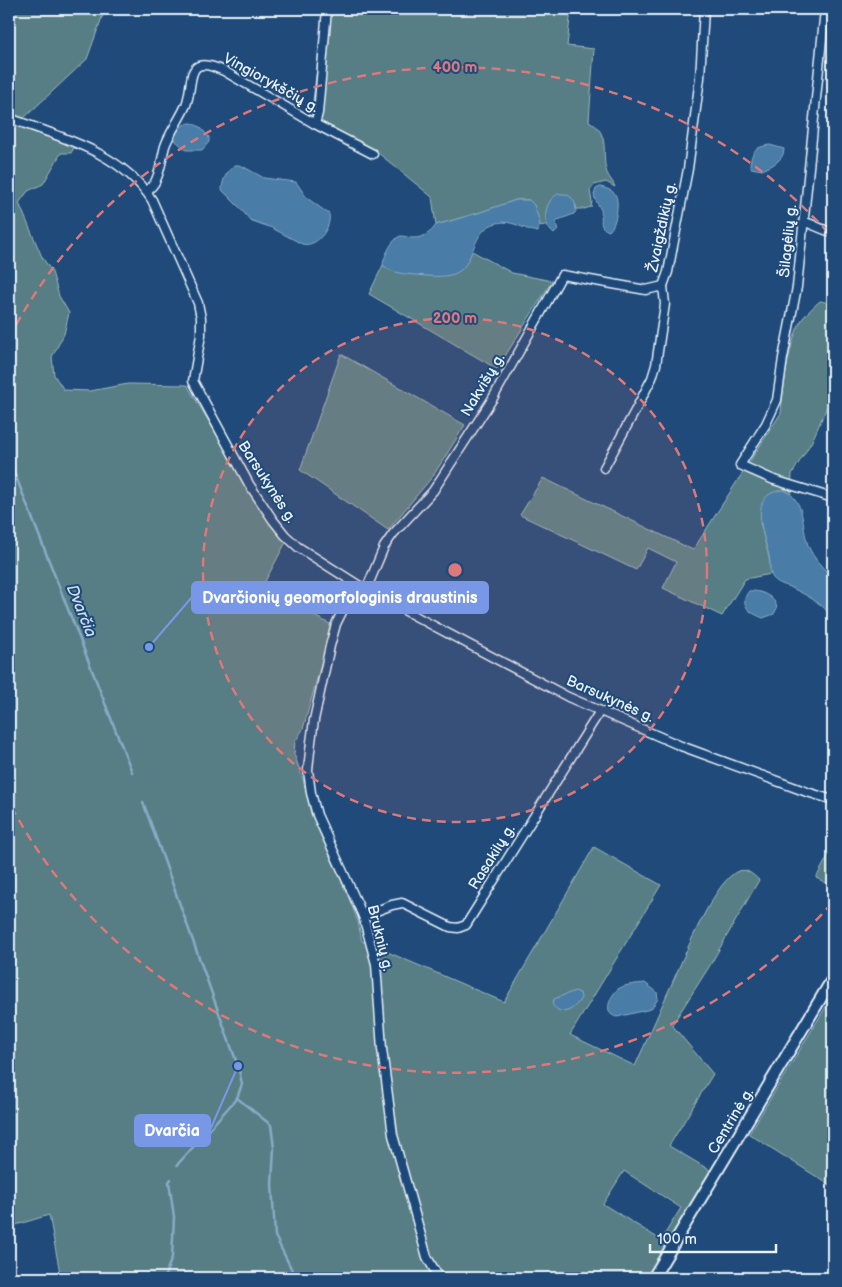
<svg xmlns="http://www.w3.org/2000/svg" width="842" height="1287" viewBox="0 0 842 1287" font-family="'Balsamiq Sans',sans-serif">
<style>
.green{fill:#577e84;stroke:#a0b8be;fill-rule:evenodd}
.water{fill:#497ca6;stroke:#89abc7}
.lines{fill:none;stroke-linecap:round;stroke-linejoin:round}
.stream{stroke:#89abc7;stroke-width:2.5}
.street-casing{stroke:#e8f1f8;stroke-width:11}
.secondary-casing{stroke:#e8f1f8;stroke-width:14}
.street{stroke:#1f4a7a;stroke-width:8}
.secondary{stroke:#1f4a7a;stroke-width:10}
.ring{fill:none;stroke:#dd787b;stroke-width:2.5;stroke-dasharray:9 6}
.labels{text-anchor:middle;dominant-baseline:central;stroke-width:4;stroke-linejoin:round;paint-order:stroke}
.street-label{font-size:15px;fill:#e8f1f8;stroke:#1f4a7a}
.water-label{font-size:16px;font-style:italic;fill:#d0dfec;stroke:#1f4a7a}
.centre{fill:#dd787b;stroke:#1f4a7a;stroke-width:2.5}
.ring-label{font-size:15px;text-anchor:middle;font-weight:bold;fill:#dd787b;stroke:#1f4a7a;stroke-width:4;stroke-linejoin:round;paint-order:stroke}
.leader{fill:none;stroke:#7897e6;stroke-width:2}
.callout-dot{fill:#7897e6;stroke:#1f4a7a;stroke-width:2}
.callout{fill:#7897e6;stroke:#7897e6;stroke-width:2}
.callout-label{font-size:16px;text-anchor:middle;font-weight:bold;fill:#fff}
</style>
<rect width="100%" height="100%" fill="#1f4a7a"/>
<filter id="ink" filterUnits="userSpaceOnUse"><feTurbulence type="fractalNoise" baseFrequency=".02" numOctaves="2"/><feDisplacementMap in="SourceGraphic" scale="10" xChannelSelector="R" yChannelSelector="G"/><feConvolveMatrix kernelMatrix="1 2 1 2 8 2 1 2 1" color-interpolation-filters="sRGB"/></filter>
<g filter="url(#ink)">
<g class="green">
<path d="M9,9H105L87,59L23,119V127L75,146L71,153H61L43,184L28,191L19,203L42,257L52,272L59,296L69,313L64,334L52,357L54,375L64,390L90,391L128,384L187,385L272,527L286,542L261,589L332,625L303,729L295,742L294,754L303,779L311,814L347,893L358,922L362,941L504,1002L594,847L661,885L570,1035L635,1066C646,1042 657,1017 668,992C681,965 711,886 736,872C746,867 752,874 759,880L709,967L672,1025L713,1074L669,1146L713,1172L649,1278H61L49,1215L9,1227ZM624,1171L681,1208L661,1240L603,1204Z"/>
<path d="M330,9H571L567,46L594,49L589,121C612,135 600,153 607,173C609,178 613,181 615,187L606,182L594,185L590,191L592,202L591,207L584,209H576V205L549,224L540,226L534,205L529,200H516L478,213L436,225L432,197L377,152L311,117L323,19Z"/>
<path d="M472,251L512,273L552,281L497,369L369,294L383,265L386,268L465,265Z"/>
<path d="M820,301C828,302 830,304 833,311V393L812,441L792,474L791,494L784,490L760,522L769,557L771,574L745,579L722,616L663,588L676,562L648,548L636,570L520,515L543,478L693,550L781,413C783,389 789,337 803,318C808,312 814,306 820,301Z"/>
<path d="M341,354L465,425L433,476L388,530L300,470Z"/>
<path d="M833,847V886L816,878Z"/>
<path d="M833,995V1187L749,1134Z"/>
</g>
<g class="water">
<path d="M192,123L200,127L209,137V142L202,150H186L175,140C175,130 182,123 192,123Z"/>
<path d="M770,145L784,149C784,160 772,166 762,170L751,168L750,165C752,150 756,147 770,145Z"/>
<path d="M235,165H239L244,167L264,178L296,182L307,198L329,214C332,227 317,248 302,244L272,228L250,220L240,208L222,190C222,180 227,171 235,165Z"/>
<path d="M600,187C605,188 612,190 615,194C620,201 616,226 609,231C597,227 603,219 601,210C599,205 595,201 594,195L596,189Z"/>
<path d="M558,194C570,192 576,200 576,211L574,214L558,220L556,223L558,230L554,234C541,224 544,201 558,194Z"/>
<path d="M516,200H529L534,205L540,222L538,232C524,230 512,219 497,223C470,229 476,266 454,274C441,278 428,276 415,275C405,274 390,273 383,265C383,258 393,237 401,236C405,236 409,238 413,238C423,238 431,233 436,225L478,213Z"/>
<path d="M784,490C806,501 801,525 808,545C813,559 824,568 833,579V639C831,630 832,621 828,613C823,603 800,592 790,587C784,585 777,583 773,578C768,572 771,563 769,556C764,534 746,493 784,490Z"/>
<path d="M749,591C760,590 775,596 777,608L774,614L763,618C750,613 738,605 749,591Z"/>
<path d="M645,983L657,992L658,999L651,1009L617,1017C602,1014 610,996 618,989C626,984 637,984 645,983Z"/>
<path d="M575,991L580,993L581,998C575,1009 562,1019 552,1004L554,999Z"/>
</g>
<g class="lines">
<g class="stream">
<path d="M9,459L132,772"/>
<path d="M143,802L238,1066L242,1084L237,1098L271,1125L274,1148L272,1184L275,1236L296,1278"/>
<path d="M177,1165L237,1098"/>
<path d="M164,1278L172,1257L174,1217L169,1182L171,1179"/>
</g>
<defs>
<g id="street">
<path d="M825,9L797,287L783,358L777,400L766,424L740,465L774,480L833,498"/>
<path d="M9,118C60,137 121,152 152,200L198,303L201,318V335L193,381L249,484L273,520L285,535L298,547L366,590L568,697L681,746L807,792L833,800"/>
<path d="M315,124L318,113L327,9"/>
<path d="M146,191C151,188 154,185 156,180C161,169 162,157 165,146C170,132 180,119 186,105C195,82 183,52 224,71L315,124L373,154"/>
<path d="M804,222C814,224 823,231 833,232"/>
<path d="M604,468L635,411L652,378L656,365L665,304L663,286L668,272L688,169L700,78L704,9"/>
<path d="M363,916L392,905L402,903L450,927L458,928L466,925L600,711"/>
<path d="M439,1278L427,1257L393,1135L382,1049L376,964L363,916L317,815L311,793L308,770L311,742L314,720L330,646L336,624L344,608L366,590L384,547L393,534L433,491L493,398L562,275L646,290L663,286"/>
</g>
<path id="secondary" d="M653,1278L833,978"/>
</defs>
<use href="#street" class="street-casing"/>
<use href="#secondary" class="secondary-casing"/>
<use href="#street" class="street"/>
<use href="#secondary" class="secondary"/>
</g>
</g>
<circle cx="455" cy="570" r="252" fill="#dd787b" fill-opacity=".12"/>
<g class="ring">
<circle cx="455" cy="570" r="252"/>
<path d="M832 903A503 503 0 0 1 9 802M9 338A503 503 0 0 1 832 237"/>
</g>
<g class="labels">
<g class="street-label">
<text transform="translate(271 83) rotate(29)">Vingiorykščių g.</text>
<text transform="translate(662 227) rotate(-78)">Žvaigždikių g.</text>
<text transform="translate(788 241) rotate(-84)">Šilagėlių g.</text>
<text transform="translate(483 385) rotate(-59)">Nakvišų g.</text>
<text transform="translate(267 482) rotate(57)">Barsukynės g.</text>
<text transform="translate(610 699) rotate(24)">Barsukynės g.</text>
<text transform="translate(492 857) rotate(-58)">Rasakilų g.</text>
<text transform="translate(380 938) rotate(76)">Bruknių g.</text>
<text transform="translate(731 1121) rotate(-59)">Centrinė g.</text>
</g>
<g class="water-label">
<text transform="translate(81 611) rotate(68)">Dvarčia</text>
</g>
</g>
<circle cx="455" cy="570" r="8" class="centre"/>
<g class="ring-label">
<text x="455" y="72">400 m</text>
<text x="455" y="323">200 m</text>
</g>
<path class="leader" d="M149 647L192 597M238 1066L210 1130"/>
<g class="callout-dot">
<circle cx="149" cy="647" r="5"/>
<circle cx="238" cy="1066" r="5"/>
</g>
<g class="callout">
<rect x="192" y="582" width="296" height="31" rx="5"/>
<rect x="135" y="1115" width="75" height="31" rx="5"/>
</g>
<g class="callout-label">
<text x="340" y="603">Dvarčionių geomorfologinis draustinis</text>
<text x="172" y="1136">Dvarčia</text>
</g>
<rect width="842" height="1287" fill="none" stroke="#1f4a7a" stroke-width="30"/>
<rect x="15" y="15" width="812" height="1257" fill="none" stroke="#e8f1f8" stroke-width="2" filter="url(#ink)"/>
<path d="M650 1244v8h126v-8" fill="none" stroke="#e8f1f8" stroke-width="2.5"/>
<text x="657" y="1244" font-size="15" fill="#e8f1f8" stroke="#1f4a7a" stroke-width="4" paint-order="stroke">100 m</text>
</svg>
